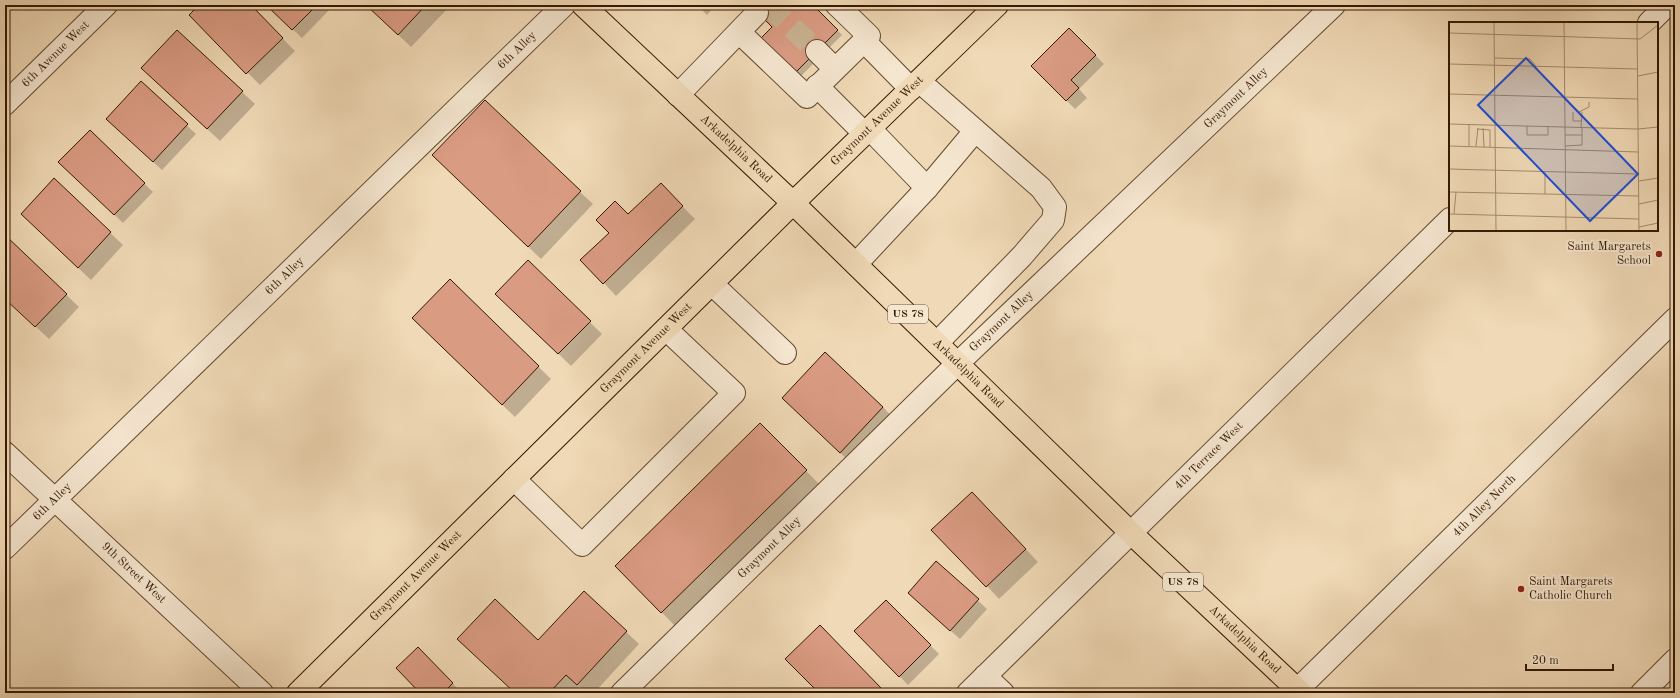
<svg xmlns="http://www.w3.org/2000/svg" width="1680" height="698" viewBox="0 0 1680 698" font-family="'Old Standard TT',serif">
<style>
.shadow{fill:#0003}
.building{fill:#da9b83;stroke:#341900}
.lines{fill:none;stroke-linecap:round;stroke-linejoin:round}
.minor-tunnel{stroke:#cab392;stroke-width:22;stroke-dasharray:22 11;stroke-linecap:butt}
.minor-casing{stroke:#63492e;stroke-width:24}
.major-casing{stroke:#341900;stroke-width:24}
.minor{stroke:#f5e6d0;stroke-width:22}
.major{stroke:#f0d9b6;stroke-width:22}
.poi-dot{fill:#8f2418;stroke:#f5e6d0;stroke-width:1.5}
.labels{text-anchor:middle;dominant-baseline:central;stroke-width:4;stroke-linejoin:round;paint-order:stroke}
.shield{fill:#f5e6d0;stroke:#6e563e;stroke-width:1}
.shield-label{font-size:11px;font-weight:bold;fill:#341900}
.street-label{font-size:12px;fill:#341900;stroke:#f5e6d0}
.poi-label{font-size:12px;fill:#341900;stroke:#f5e6d0;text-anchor:end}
.inset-road{fill:none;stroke:#a58c6d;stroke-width:1}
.view{fill:#1d4ed8;fill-opacity:0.15;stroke:#1d4ed8;stroke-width:2}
.inset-edge{fill:none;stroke:#341900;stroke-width:2}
</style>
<rect width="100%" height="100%" fill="#f0d9b6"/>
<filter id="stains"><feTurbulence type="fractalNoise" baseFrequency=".005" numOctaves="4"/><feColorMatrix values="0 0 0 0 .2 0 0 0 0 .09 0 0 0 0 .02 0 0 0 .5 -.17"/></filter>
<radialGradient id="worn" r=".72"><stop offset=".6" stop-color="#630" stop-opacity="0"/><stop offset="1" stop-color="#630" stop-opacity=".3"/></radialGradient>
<g class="shadow">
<path d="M200,5H250L295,51L260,85L190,15Z"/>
<path d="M267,5H334L302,38Z"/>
<path d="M367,5H449L450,6L411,47Z"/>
<path d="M697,5H716L707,15Z"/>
<path d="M812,5L842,35L800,77L761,39Z"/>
<path d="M1069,29L1104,64L1079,89L1087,98L1075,109L1032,66Z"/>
<path d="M155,80L242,92L255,104L220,141Z"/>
<path d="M141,83L196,134L162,170L116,127Z"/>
<path d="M90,131L153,192L123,223L60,162Z"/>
<path d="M446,168L580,192L593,204L541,259Z"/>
<path d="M54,179L123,245L91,280L34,226Z"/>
<path d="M673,197L695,219L616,296L604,283L628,216Z"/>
<path d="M5,236L79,307L49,339L5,298Z"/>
<path d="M528,262L602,334L571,366L497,294Z"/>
<path d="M450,281L551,379L515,417L426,331Z"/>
<path d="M883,407L895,420L853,465L796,411Z"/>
<path d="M760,424L822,487L677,628L616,566Z"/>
<path d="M985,506L1038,562L999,599L987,586Z"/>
<path d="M936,562L987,609L960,639L918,602Z"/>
<path d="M584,592L639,644L594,693H586L579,687L574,693H515L538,641Z"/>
<path d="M886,601L939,654L908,685L856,631Z"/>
<path d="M820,627L885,693H820Z"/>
<path d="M418,648L461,692L460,693H422Z"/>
</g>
<g class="building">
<path d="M199,5H251L283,38L246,74L189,15Z"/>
<path d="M266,5H317L292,30Z"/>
<path d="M366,5H426L398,35Z"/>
<path d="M750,5H813L838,30L795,73L760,39L772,27Z"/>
<path d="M1069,28L1096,55L1071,80L1079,88L1066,101L1031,66Z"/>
<path d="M177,30L243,91L207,129L141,68Z"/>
<path d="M141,81L188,124L153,162L106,119Z"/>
<path d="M485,100L581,191L528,247L432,155Z"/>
<path d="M90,130L145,183L114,215L58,162Z"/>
<path d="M54,178L111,232L78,268L21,214Z"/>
<path d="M661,183L683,206L603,284L580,260L609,233L596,220L615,201L628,214Z"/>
<path d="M5,235L67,294L35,327L5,299Z"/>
<path d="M528,260L591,321L558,354L495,294Z"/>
<path d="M450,279L539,366L502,405L412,318Z"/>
<path d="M825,352L883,407L840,453L782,398Z"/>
<path d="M760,423L807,470L661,613L615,566Z"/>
<path d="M972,492L1026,549L986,587L931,530Z"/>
<path d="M936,561L979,599L950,631L908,593Z"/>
<path d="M584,591L627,631L577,685L566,675L549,693H515L457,639L495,599L538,640Z"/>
<path d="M886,600L931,645L899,677L854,631Z"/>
<path d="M820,625L882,689L878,693H819L785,659Z"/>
<path d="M418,647L453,683L443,693H420L396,668Z"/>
</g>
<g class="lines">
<path class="minor-tunnel" d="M768,5L817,51"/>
<defs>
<g id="minor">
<path d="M837,5L869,36L864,41L911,89"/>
<path d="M1649,23L1667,5"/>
<path d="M739,32L807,97L864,41"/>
<path d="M817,51L835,69"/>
<path d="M919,81L1041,188L1055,207L1053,220L1022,256L937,343"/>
<path d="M817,86L865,134"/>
<path d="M678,95L757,13"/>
<path id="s1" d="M5,104L106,5"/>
<path d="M870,129L927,188"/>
<path d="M856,264L927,188L975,131"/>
<path d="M712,284L785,353"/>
<path id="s2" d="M5,453L262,693"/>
<path d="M514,479L582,545L734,393L666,329"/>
<path id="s3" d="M5,548L564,5"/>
<path d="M985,676L1003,693"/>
<path id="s4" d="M622,693L957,364L1334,5"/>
<path id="s5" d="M968,693L1450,219"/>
<path id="s6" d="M1294,693L1675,319"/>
<path d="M1642,693L1675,660"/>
</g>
<g id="major">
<path id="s7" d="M583,5L793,203L1131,533L1301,693"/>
<path id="s8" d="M298,693L793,203L997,5"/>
</g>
</defs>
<use href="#minor" class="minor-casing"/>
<use href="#major" class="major-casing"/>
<use href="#minor" class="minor"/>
<use href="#major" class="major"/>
</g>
<g class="poi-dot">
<circle cx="1659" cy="254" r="4"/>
<circle cx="1521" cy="589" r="4"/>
</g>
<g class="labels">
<g class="shield">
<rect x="888" y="305" width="40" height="18" rx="3"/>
<rect x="1163" y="573" width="40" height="18" rx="3"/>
</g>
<g class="shield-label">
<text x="908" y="314">US 78</text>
<text x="1183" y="582">US 78</text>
</g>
<g class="street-label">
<text stroke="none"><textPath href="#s3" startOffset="714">6th Alley</textPath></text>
<text stroke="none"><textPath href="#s1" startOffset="71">6th Avenue West</textPath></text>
<text stroke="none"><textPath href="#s4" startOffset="855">Graymont Alley</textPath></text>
<text stroke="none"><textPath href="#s8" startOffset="814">Graymont Avenue West</textPath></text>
<text stroke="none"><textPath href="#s7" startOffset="210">Arkadelphia Road</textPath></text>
<text stroke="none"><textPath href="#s3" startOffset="390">6th Alley</textPath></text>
<text stroke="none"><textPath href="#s4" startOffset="531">Graymont Alley</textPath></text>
<text stroke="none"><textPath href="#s8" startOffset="490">Graymont Avenue West</textPath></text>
<text stroke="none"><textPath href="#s7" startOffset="533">Arkadelphia Road</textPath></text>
<text stroke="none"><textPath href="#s5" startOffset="338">4th Terrace West</textPath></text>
<text stroke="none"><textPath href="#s3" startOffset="66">6th Alley</textPath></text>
<text stroke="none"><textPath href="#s6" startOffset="267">4th Alley North</textPath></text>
<text stroke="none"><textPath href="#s4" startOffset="207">Graymont Alley</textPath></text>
<text stroke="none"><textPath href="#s2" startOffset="176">9th Street West</textPath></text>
<text stroke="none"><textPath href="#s8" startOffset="166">Graymont Avenue West</textPath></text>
<text stroke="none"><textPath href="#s7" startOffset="917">Arkadelphia Road</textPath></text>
</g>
<g class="poi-label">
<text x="1651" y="247">Saint Margarets<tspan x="1651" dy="14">School</tspan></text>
<text x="1529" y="582" text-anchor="start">Saint Margarets<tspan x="1529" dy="14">Catholic Church</tspan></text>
</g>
</g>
<g transform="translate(1449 22)">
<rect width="209" height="209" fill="#f0d9b6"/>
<path class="inset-road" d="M45,0L47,209M115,0L117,209M188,0L190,209M0,11L191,17L209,3M46,36L81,37L87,44M0,42L189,47M189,54L209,50M0,72L189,77M124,90V99H132M130,90L140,85V80M0,102L189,107L209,105M78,104V113H99V104M132,105L133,90M34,106L35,125M28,107L41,108V125M116,113H133M0,124L189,130M20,124V102M27,124L29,106M116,124L133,123V105M0,147L189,152M96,150V172M190,159L209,156M0,170L190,174M190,182L209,178M0,192L190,197M5,192L7,170M190,205L209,201"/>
<path class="view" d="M77,36L189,152L141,199L29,83Z"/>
<rect width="209" height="209" class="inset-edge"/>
</g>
<rect width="1680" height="698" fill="none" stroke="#f0d9b6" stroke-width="20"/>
<rect x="6" y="6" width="1668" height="686" fill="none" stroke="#341900" stroke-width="2"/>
<rect x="10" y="10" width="1660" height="678" fill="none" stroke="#341900"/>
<path d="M1526 664v6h87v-6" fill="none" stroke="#341900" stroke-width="2"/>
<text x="1532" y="664" font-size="12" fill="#341900" stroke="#f5e6d0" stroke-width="3" paint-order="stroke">20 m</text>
<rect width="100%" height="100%" filter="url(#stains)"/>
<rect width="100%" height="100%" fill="url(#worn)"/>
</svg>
